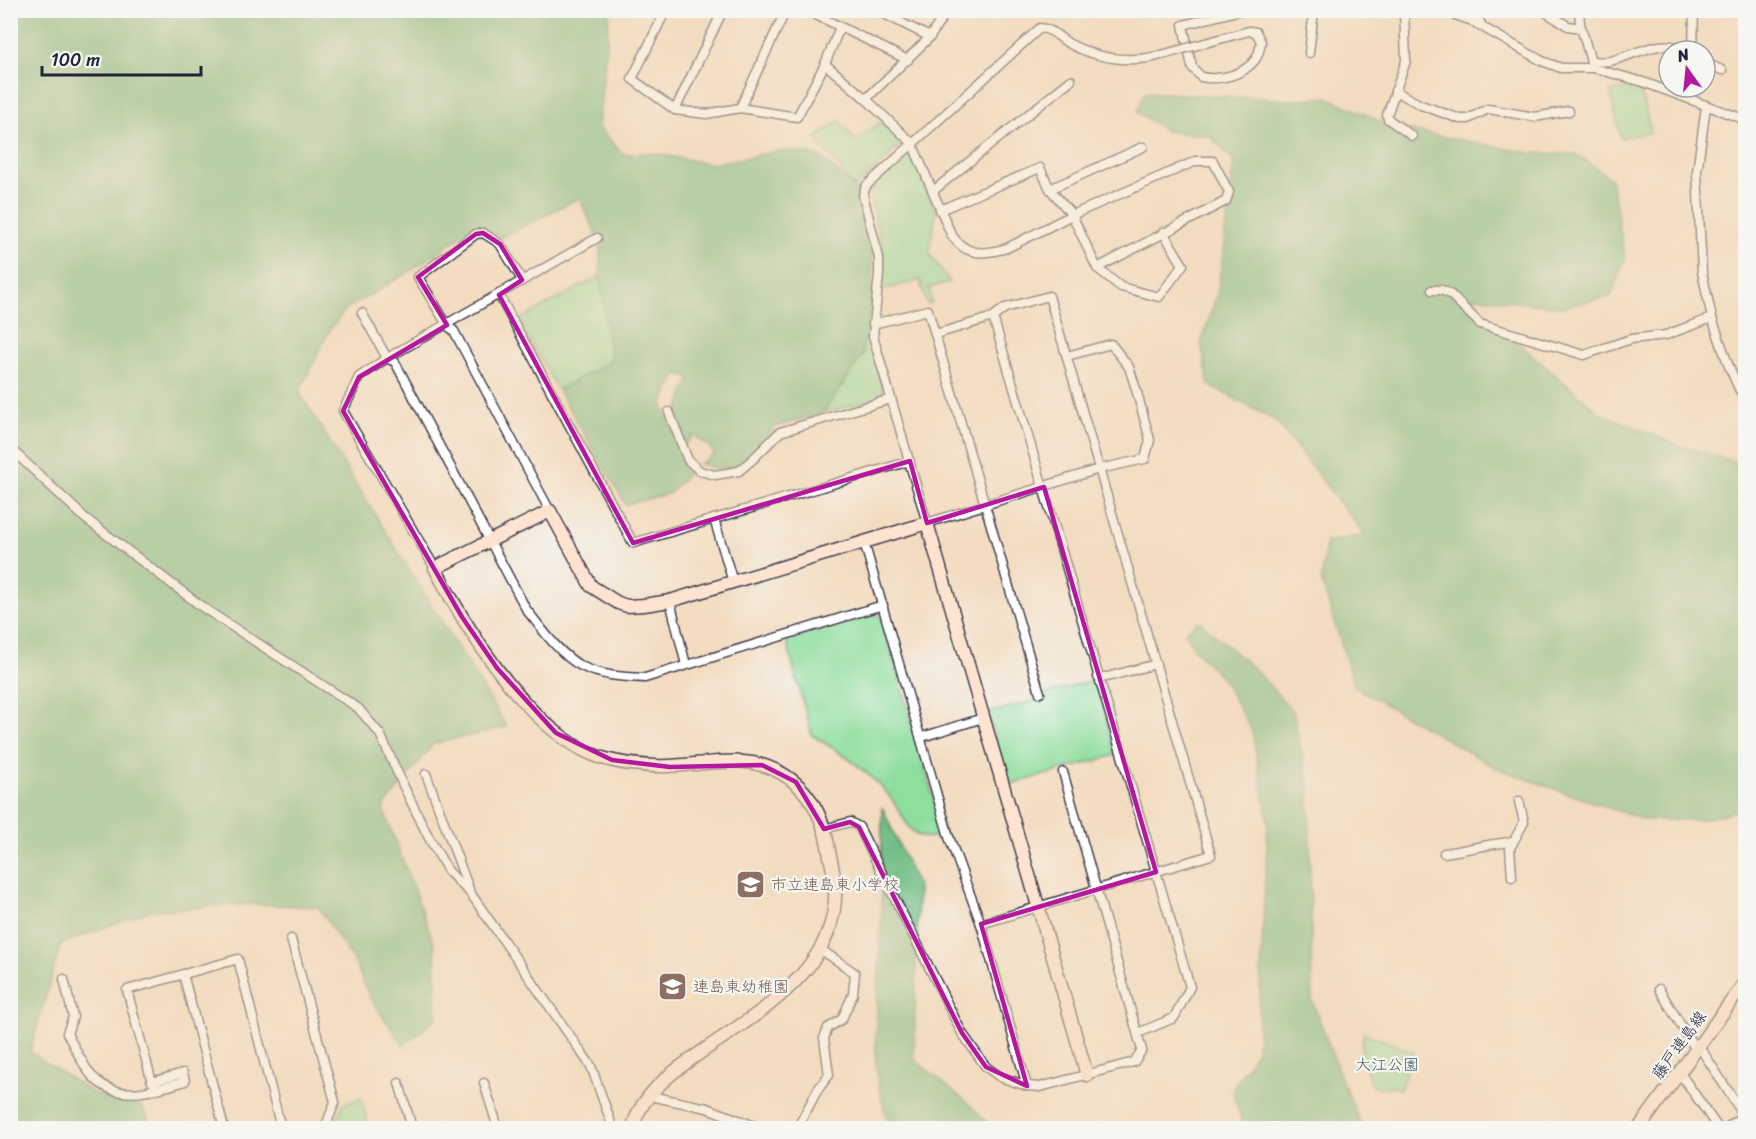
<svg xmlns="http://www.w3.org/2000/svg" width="1756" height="1139" viewBox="0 0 1756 1139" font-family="Sriracha,'Klee One',sans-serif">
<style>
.green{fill:#8ede9e;stroke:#58806c;stroke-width:1.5}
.forest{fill:#72bd85;stroke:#4a7060;stroke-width:1.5}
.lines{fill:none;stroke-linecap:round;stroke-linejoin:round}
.street-casing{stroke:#413e4f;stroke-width:11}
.secondary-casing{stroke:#413e4f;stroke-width:15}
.street{stroke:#fff;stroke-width:8}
.secondary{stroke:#fee3d1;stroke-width:12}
.street-bridge-casing{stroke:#413e4f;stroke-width:11;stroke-linecap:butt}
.street-bridge{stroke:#fff;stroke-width:8}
.marked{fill:none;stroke:#b5179e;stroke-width:4.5;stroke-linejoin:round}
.labels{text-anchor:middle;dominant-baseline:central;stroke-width:4.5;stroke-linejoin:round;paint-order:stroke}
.education-label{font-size:16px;fill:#785e54;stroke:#f6f6f2;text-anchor:start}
.street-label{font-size:16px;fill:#22223b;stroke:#f6f6f2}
.park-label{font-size:16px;fill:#425a59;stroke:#f6f6f2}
</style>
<rect width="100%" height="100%" fill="#f6f6f2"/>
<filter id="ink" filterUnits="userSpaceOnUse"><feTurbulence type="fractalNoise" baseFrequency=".0167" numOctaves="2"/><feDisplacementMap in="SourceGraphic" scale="12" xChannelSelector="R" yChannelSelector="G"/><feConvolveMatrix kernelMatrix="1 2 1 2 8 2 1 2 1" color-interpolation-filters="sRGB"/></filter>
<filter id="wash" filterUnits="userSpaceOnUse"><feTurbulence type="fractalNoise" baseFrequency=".008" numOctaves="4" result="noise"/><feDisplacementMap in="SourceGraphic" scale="24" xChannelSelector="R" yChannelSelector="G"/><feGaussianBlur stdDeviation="1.35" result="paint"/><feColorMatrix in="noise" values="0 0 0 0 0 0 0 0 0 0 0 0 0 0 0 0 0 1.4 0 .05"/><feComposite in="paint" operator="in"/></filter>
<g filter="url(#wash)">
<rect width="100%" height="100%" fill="#f3dcbf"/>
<g class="green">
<path d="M1639,86L1651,132L1621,138L1610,92Z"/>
<path d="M839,120L856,141L880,122L899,138L900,146L855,188L816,138Z"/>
<path d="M906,155L913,157L936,213L929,253L950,282L929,288L932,303L927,304L920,280L882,290L883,263L881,245L870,193L876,181Z"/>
<path d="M600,276L611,361L558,390L519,320Z"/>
<path d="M869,337L883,389L878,398L823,413L864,353L862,344Z"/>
<path d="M874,614L882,617L944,834C935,836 926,840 917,835C907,829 897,804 888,794C867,770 839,751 812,735L786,639Z"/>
<path d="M1092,681L1096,683L1116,755L1008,785L988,713L1045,698L1044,694Z"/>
<path d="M1364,1033L1414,1052L1400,1089L1390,1085L1388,1089L1371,1086L1361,1049Z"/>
<path d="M361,1098L369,1128H333L343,1104Z"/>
</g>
<g class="forest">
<path d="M10,11H610L598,127L623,154L651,153L713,164L778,151L802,152L821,157L855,188L871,246L873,269L869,337L862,344L864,353L823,413L775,427L752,455L735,467L718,469L699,464L714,455L710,447L693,435L685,445C674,414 677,407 691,378L678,373L662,404L683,458L692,469L670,493L626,505L558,390L611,361L600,276V242L579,198L501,238L483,226L472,229L410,271L346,309L329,331L299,392L507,727L433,744L383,808L435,946L437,1017L404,1046L371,1000L354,961L318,907L249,904L149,911L61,944L30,1052L93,1093L141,1106L154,1128H11Z"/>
<path d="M1145,92L1292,100L1327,97L1395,128L1531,153L1577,154L1611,179L1625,259L1611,296L1561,307L1463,296L1600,413L1680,446L1745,464V809L1700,820H1644L1498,769L1355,687L1321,580L1326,542L1365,535L1276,421L1209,385L1201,343L1218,291L1234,161L1210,136L1166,131L1137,112Z"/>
<path d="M1199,621L1254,669L1293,711L1309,785L1312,1000L1341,1078L1363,1128H1244L1232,1090L1257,1050L1268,821L1252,731L1222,678L1194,649L1185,632Z"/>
<path d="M882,807L918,888L914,1059L968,1103L993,1128H892C865,1074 879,1008 880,949C882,902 881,854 882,807Z"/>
</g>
</g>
<g filter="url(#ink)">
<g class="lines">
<defs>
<g id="street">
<path d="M666,10L632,79L675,110L706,114L740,108L797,117L825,64L840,27"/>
<path d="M806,10L908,60"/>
<path d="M876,10L930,37"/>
<path d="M1404,10L1406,61L1387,115L1388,119L1412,136"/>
<path d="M1410,10L1446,12L1470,20L1542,61L1561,68H1593L1643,82L1746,120"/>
<path d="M1464,10L1477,16L1482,26"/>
<path d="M1542,10L1568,26L1581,28"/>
<path d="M1579,10L1580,24L1592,65"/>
<path d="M1216,40L1249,31L1256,32L1261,42C1260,48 1259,55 1255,60C1243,75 1220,81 1201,77L1192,67L1183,25L1241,10"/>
<path d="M1693,51L1694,10"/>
<path d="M1309,53L1314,10"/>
<path d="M1591,61C1597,61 1604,62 1610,61C1634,56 1662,36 1685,51"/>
<path d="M1705,63L1722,70"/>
<path d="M825,64L866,99L912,143L951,234C965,256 983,255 1007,248L1072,215L1196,161H1213L1229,192L1226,201L1097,268"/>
<path d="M1395,91L1421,105L1460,119H1468L1488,109L1535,117L1569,111"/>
<path d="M866,99L930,37L947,10"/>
<path d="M1706,106L1697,172L1702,272L1712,318L1728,364L1740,391L1746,387"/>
<path d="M740,108L786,10"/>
<path d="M675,110L723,10"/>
<path d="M1050,189L1143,147"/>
<path d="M933,191L1071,80"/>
<path d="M940,210L1040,168L1050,189L1072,215L1097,268L1121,287L1159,297L1183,265L1163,232"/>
<path d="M522,280L500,244L483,233L476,234L418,277L447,325L454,331L550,511"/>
<path d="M1432,290H1442L1451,295L1480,324L1584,355L1631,339L1666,335L1712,318"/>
<path d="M499,295L633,543L910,461"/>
<path d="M362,313L387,358L395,362L526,609C541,628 560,655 581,666C601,676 623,677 645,678L883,605"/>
<path d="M993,317L1190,987L1174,1018L1138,1033"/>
<path d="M873,324L928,310L1040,693"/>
<path d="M936,334L993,317L1005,308L1049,296L1211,855L981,924"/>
<path d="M1067,356L1111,344L1129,367L1136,389L1150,440L1145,459L1099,469L927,523L873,336L879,274V258L863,195L866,186L1040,28C1053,29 1058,37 1068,43C1096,58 1123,63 1154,57"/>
<path d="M669,412L688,460L700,471L715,475L739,471L753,459L780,432L891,399"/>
<path d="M10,448L86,519L205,609L358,708L380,734L404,787L429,838L448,871L471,894L591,1066L613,1128"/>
<path d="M714,519L733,582"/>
<path d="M864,542L949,837L981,924L1027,1086"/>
<path d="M435,568L343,411L359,377L387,358L597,238"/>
<path d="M670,601L686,665"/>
<path d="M1098,677H1107L1156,664"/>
<path d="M922,737L983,718"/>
<path d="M426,774L469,889"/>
<path d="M824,829L850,822L859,827L962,1033L986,1067L1000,1077L1027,1086L1040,1087L1134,1062L1142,1050L1063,772"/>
<path d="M1444,853C1468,850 1490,843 1513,842"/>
<path d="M1512,877L1510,848L1524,822L1519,801"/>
<path d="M291,939L335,1102L325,1128"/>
<path d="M183,974L224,1128"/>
<path d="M64,979L73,1017L67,1033C74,1046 84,1068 93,1077C119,1104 155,1090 185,1081L183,1073L152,1082L127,990L238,959L281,1128"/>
<path d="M1659,989L1696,1050"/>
<path d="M1699,1046L1739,1108"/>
<path d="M1680,1073L1718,1128"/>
<path d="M399,1083L412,1128"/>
<path d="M484,1083L498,1128"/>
<path d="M650,1096L707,1108L760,1128"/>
<path d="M800,1128V1123L818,1089L829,1075L824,1038L828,1028L842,1019L853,994L855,973L820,949"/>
<path d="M1726,1128L1742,1117L1739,1108L1746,1105"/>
</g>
<g id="secondary">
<path d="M633,1128C637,1106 657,1085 675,1071C737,1022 841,980 835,885C834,872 830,858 828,845C821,809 803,780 768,767C733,754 692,768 655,766C632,765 606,762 585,751C523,720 466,629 435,568L550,511L591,586L618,603L627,606L644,605L670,601L927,523L1087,1075"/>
<path d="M1639,1128L1746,981"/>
</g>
</defs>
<use href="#street" class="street-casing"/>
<use href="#secondary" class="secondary-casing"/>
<use href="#street" class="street"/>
<use href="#secondary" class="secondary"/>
<defs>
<path id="street-bridge" d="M1154,57L1216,40"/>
</defs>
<use href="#street-bridge" class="street-bridge-casing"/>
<use href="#street-bridge" class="street-bridge"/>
</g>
</g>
<path d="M0 0H1756V1139H0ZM483,233L500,244L522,280L499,295L633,543L910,461L927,523L1044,487L1156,872L981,924L1027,1086L986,1067L962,1033L859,827L850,822L824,829L796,782L762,765L670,767L612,760L556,733L497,668L462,617L343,411L359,377L447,325L418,277L476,234Z" fill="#f3dcbf" fill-opacity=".55" fill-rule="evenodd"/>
<path class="marked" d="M483,233L500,244L522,280L499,295L633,543L910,461L927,523L1044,487L1156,872L981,924L1027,1086L986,1067L962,1033L859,827L850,822L824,829L796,782L762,765L670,767L612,760L556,733L497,668L462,617L343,411L359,377L447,325L418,277L476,234Z"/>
<defs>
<symbol id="school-square" viewBox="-11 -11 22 22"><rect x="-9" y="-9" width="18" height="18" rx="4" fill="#8d6e63" stroke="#f6f6f2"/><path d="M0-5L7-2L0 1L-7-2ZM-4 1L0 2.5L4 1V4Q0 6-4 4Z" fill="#fff"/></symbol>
</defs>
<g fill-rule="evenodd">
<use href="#school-square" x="734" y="868" width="33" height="33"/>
<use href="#school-square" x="656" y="970" width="33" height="33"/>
</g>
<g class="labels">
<g class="education-label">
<text x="771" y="884">市立連島東小学校</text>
<text x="693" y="986">連島東幼稚園</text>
</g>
<g class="street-label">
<text transform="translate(1679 1045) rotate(-54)">藤戸連島線</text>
</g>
<g class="park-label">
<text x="1387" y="1064">大江公園</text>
</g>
</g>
<rect width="1756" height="1139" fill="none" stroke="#f6f6f2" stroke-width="36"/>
<g transform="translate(1687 69) rotate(345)"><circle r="28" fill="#f6f6f2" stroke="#a1a1a9" stroke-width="1.5"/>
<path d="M0-4.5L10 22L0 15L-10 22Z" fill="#b5179e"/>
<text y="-9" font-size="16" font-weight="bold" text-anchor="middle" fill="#22223b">N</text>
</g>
<path d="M42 66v9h159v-9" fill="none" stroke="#22223b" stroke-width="3"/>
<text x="51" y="66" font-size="18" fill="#22223b" stroke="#f6f6f2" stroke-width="4.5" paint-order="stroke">100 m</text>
</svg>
